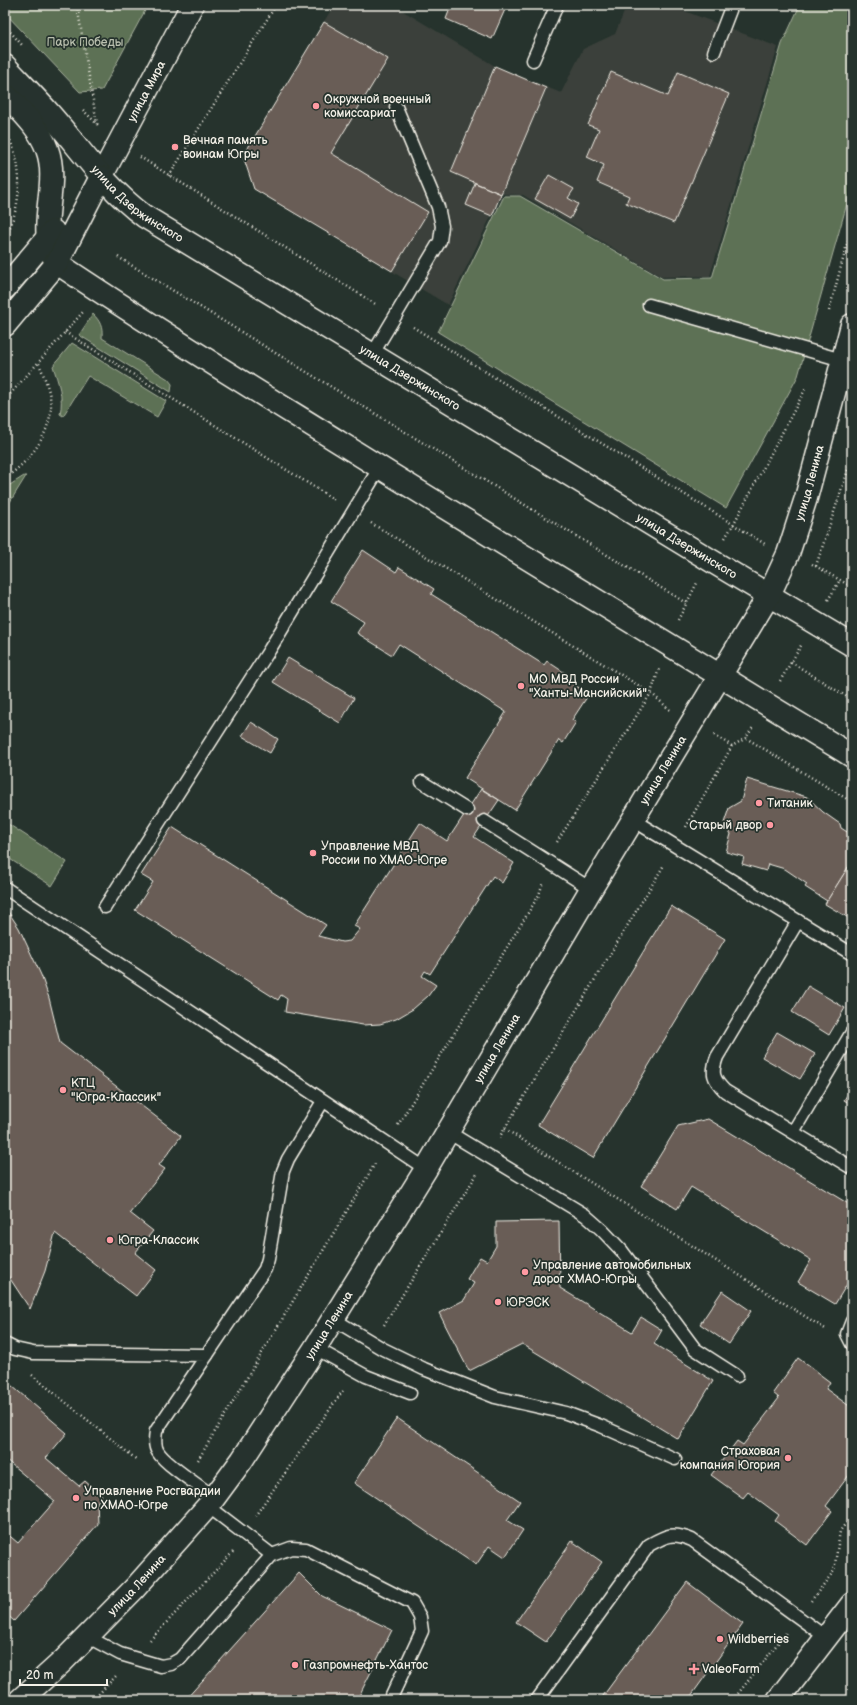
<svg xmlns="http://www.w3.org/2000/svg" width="857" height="1705" viewBox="0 0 857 1705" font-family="'Balsamiq Sans',sans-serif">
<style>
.built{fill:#3a403a}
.green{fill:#5d7154;stroke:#a8b19e}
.building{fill:#695d57;stroke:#f4f1e8}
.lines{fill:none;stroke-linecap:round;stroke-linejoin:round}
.lane-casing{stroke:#f4f1e8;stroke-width:15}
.street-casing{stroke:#f4f1e8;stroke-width:25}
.secondary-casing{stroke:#f4f1e8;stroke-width:25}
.path{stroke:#f4f1e8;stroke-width:2.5;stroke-dasharray:1 3;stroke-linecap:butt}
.lane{stroke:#26332d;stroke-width:12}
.street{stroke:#26332d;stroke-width:22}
.secondary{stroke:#26332d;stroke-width:22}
.poi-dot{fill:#ff9aa2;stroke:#26332d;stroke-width:1.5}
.labels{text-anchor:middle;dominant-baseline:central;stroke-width:3.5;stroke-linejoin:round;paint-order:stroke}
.park-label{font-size:12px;fill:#b8bead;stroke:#26332d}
.street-label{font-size:12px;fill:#f4f1e8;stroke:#26332d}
.poi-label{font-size:12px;fill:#f4f1e8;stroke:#26332d;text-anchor:start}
</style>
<rect width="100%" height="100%" fill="#26332d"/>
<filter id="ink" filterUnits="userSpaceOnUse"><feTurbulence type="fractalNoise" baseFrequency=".025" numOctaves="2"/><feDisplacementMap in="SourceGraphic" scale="8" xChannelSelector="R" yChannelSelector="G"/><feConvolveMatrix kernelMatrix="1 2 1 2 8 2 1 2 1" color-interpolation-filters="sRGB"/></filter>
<g filter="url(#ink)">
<path class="built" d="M334,5H393L495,66L561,93L583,49L615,34L627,5H669L778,47L710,276L662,277L523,195L502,194L448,305L254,189L243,156Z"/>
<g class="green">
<path d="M5,5H148L102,90L80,92L5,13Z"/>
<path d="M800,5H852V186L798,376L726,508L438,332L504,196H520L663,279L712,278L782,44Z"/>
<path d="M93,314C100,321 103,327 102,338L168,379L172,384L171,392L79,335Z"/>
<path d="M72,343L166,401L157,417L88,376L63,416L60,414C64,397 58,382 53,366Z"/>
<path d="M24,476H26L5,510V488Z"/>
<path d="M5,822L67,862L52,886L5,856Z"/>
</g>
<g class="building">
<path d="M448,5H507L492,39L446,19L451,6Z"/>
<path d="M324,22L388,59L331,153L428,212L392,271L254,189L243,156Z"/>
<path d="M495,66L546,88L501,194L451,172Z"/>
<path d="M611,72L668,96L678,72L729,94L674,223L626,203L629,196L597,182L604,165L587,157L599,129L588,125Z"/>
<path d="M549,175L574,189L568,198L578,204L570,219L535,199Z"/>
<path d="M475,183L501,194L492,216L466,205Z"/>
<path d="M363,550L396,572L399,567L434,589L431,594L544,665L547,661L568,675L565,679L589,694L572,720L576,722L563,743L559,740L515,810L465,778L506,712L399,644L392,655L357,633L364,622L331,601Z"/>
<path d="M288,658L354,698L340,723L273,682Z"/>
<path d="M251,722L278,739L270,753L242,736Z"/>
<path d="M747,779L807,797L823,812L840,824L841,828L852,835V861L827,901L805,887L807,884L785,869L768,864L766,871L742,864L744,857L726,852L731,834L724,823L729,808L741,801Z"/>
<path d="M481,789L499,800L474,837L514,863L502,883L493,876L430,974L425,971L422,976L436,985L428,996L413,1009L396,1019L380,1024L363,1025L285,1012L287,999L281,995L278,1000L135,910L153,882L141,875L172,827L326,925L318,936L342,942L350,941L360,929L354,926L420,823L447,841Z"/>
<path d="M852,861V920L825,904Z"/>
<path d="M671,906L725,939L593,1158L538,1125Z"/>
<path d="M5,907L19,928L41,975L49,998L60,1043L181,1136L159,1165L165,1169L130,1213L153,1231L135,1253L156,1270L136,1296L55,1233L45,1271L30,1309L5,1271Z"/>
<path d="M808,986L845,1008L829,1035L792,1012Z"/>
<path d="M777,1032L815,1054L800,1079L762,1057Z"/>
<path d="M852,1087V1105L844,1100Z"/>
<path d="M708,1119L852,1206V1276L835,1304L798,1282L811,1260L691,1187L677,1209L641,1186L678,1126Z"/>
<path d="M559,1221L560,1288L632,1332L641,1317L662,1330L654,1344L713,1381L678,1439L522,1344L469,1371L439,1313L464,1300L474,1283L467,1279L480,1257L487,1261L496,1246V1222Z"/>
<path d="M722,1291L751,1311L729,1344L700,1324Z"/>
<path d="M798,1358L830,1382L826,1389L852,1408V1471L826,1506L832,1511L807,1545L775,1521L779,1515L748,1492L743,1498L711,1475L737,1441L743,1445L779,1398L773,1393Z"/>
<path d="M5,1380L67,1433L46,1458L79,1486L85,1481L102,1496L97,1502L98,1524L14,1621L5,1613V1532L18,1543L55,1501L5,1459Z"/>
<path d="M397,1418L520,1501L507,1520L523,1530L505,1557L489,1546L476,1565L354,1483Z"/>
<path d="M572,1541L602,1562L546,1642L516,1622Z"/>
<path d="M299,1573L322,1596L392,1630L357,1700H185Z"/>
<path d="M687,1582L743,1624L688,1700H600Z"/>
</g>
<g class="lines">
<defs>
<g id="lane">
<path d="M714,52L732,5"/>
<path d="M533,60L557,5"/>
<path d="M649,305L842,360"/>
<path d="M372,355L440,241L442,226L438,207L396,107"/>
<path d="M422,782L467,810"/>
<path d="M633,820L852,954"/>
<path d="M484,821L591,889"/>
<path d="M5,888L426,1169"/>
<path d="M105,907L270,649L380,467"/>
<path d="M798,921L717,1057C711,1073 713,1079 725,1091L852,1168"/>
<path d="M448,1132L585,1215L602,1230L622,1251L695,1349L737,1376"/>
<path d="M793,1132L852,1032"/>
<path d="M333,1319L383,1349L424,1369L495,1397L566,1413L601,1426L675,1459"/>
<path d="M852,1321L847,1334L852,1344"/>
<path d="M5,1344L15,1349L33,1353L207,1355L156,1431C155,1438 154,1446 158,1452C166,1465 201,1487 214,1497"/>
<path d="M315,1348L366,1376L410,1393"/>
<path d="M207,1355L265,1269L268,1259L283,1171L288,1159L323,1101"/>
<path d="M208,1506L272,1555L291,1548L306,1549L412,1603L420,1617L422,1631L390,1700"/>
<path d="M88,1637L120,1654L161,1666L171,1664L180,1659L272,1555"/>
<path d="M537,1700L649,1545C667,1535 673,1532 692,1540L827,1638"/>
</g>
<g id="street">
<path id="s1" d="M101,177L192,5"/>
</g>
<g id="secondary">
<path id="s2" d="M5,66C20,82 35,97 49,113C80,148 106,188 144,216L710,560L852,645"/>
<path d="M5,94C21,111 39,127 47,149C61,186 34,229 57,263C149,325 244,383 339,442C509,548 681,652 852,756"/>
<path d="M5,288L53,231"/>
<path d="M5,325L57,263L101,177"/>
<path id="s3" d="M20,1700L63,1661L134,1589L208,1506L242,1460L315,1348L426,1169L591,889L769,595L788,554L806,498L852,325"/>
<path d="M778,1700L852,1604"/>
</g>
</defs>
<use href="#lane" class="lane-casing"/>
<use href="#street" class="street-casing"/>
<use href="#secondary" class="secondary-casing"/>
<g class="path">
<path d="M77,5L97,124"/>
<path d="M5,26L22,45"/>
<path d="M83,110L99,126"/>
<path d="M140,157L377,305"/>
<path d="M169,176L276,5"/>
<path d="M5,238C21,207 24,171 10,140"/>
<path d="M118,257L686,603"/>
<path d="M829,311L852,226"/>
<path d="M413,327L765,544"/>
<path d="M65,332L335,500"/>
<path d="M5,400L83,312"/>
<path d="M5,478C28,463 49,437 51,408C51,392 44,376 38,361"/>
<path d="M371,523L651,693L670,710"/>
<path d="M725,538L733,525L806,388"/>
<path d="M812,564L852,587"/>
<path d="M816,566L852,458"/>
<path d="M828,600L840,580"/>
<path d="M678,620L697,583"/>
<path d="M791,662L852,700"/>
<path d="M780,681L802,644"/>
<path d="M714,735L732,746"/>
<path d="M746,738L852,802"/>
<path d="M686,827L732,746L746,738L753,727"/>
<path d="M557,842L651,693L659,669"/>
<path d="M398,1125L539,895L543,882"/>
<path d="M505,1129L827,1330"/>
<path d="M499,1138L664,865"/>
<path d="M384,1325L477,1174"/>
<path d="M32,1375L137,1460"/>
<path d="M198,1460L376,1162"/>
<path d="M255,1516L344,1389"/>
<path d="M811,1601L834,1571L840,1531L852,1515"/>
<path d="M150,1640L233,1552"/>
<path d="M93,1700L116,1676"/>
<path d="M733,1700L786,1633"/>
</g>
<use href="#lane" class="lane"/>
<use href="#street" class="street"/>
<use href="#secondary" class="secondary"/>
</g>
</g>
<g class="poi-dot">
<circle cx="316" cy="106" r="4"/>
<circle cx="175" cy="147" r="4"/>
<circle cx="521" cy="686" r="4"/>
<circle cx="759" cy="803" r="4"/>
<circle cx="770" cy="825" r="4"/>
<circle cx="313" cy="853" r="4"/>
<circle cx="63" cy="1090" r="4"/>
<circle cx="110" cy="1240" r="4"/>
<circle cx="525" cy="1272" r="4"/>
<circle cx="498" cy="1302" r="4"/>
<circle cx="788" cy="1458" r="4"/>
<circle cx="76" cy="1498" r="4"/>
<circle cx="720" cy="1639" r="4"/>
<circle cx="295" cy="1665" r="4"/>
<path d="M692 1663h4v4h4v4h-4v4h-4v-4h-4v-4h4z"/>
</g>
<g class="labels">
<g class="park-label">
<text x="85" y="42">Парк Победы</text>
</g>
<g class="street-label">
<text stroke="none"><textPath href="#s1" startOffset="97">улица Мира</textPath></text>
<text stroke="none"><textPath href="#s2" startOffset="192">улица Дзержинского</textPath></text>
<text stroke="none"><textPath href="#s2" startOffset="516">улица Дзержинского</textPath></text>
<text stroke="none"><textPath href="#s3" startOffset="1460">улица Ленина</textPath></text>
<text stroke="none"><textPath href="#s2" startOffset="840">улица Дзержинского</textPath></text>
<text stroke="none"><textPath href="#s3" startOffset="1136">улица Ленина</textPath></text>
<text stroke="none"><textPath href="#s3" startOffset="812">улица Ленина</textPath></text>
<text stroke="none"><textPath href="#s3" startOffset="488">улица Ленина</textPath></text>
<text stroke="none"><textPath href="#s3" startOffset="164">улица Ленина</textPath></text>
</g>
<g class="poi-label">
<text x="324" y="99">Окружной военный<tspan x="324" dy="14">комиссариат</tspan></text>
<text x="183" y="140">Вечная память<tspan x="183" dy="14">воинам Югры</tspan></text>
<text x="529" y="679">МО МВД России<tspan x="529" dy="14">"Ханты-Мансийский"</tspan></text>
<text x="767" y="803">Титаник</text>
<text x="762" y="825" text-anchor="end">Старый двор</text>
<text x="321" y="846">Управление МВД<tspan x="321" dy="14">России по ХМАО-Югре</tspan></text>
<text x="71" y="1083">КТЦ<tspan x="71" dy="14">"Югра-Классик"</tspan></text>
<text x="118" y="1240">Югра-Классик</text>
<text x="533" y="1265">Управление автомобильных<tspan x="533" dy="14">дорог ХМАО-Югры</tspan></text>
<text x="506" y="1302">ЮРЭСК</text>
<text x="780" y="1451" text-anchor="end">Страховая<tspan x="780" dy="14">компания Югория</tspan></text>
<text x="84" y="1491">Управление Росгвардии<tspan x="84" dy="14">по ХМАО-Югре</tspan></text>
<text x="728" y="1639">Wildberries</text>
<text x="303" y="1665">Газпромнефть-Хантос</text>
<text x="702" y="1669">ValeoFarm</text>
</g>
</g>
<rect width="857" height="1705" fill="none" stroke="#26332d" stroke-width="20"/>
<rect x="10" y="10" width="837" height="1685" fill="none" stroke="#f4f1e8" stroke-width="1.5" filter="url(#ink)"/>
<path d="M20 1679v6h87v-6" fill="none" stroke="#f4f1e8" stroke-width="2"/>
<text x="26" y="1679" font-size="12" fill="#f4f1e8" stroke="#26332d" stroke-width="3" paint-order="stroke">20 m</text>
</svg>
